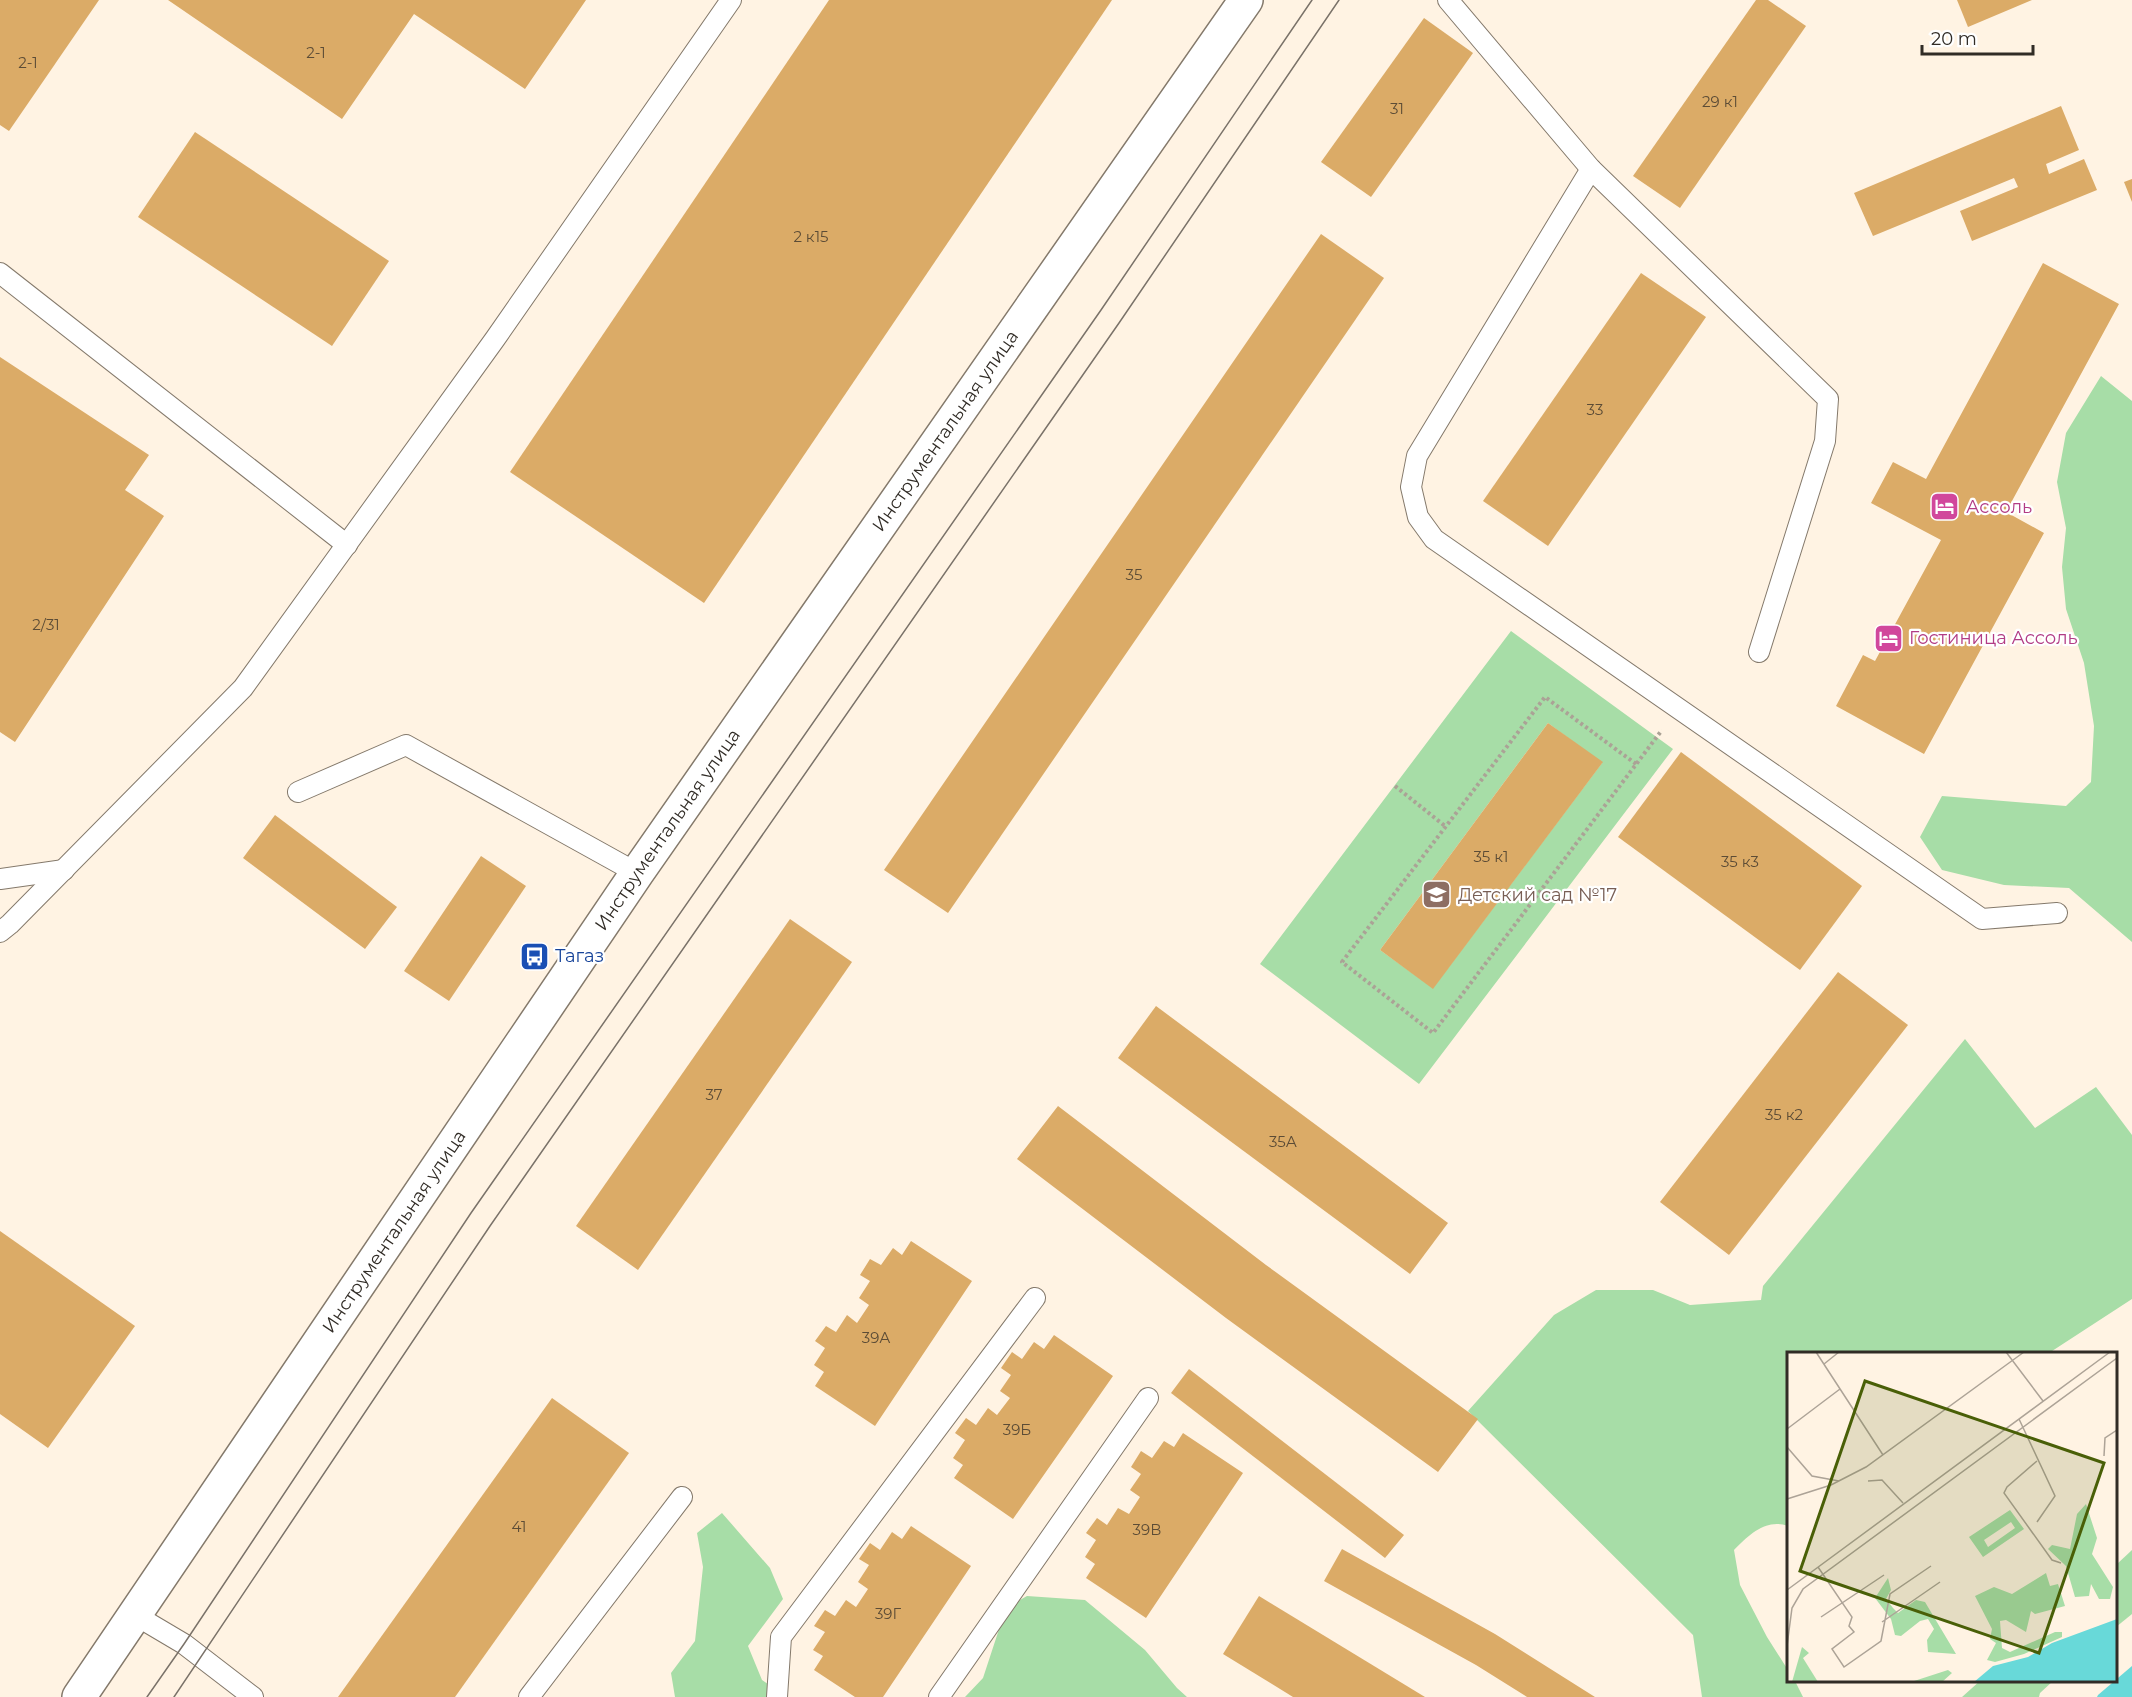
<svg xmlns="http://www.w3.org/2000/svg" width="2132" height="1697" viewBox="0 0 2132 1697" font-family="Montserrat,sans-serif">
<style>
.green{fill:#a7dda7;fill-rule:evenodd}
.water{fill:#68d9d9}
.building{fill:#dbab67}
.lines{fill:none;stroke-linecap:round;stroke-linejoin:round}
.lane-casing{stroke:#84796b;stroke-width:22}
.secondary-casing{stroke:#84796b;stroke-width:36}
.path{stroke:#aba296;stroke-width:4;stroke-dasharray:3 3;stroke-linecap:butt}
.lane{stroke:#fff;stroke-width:20}
.secondary{stroke:#fff;stroke-width:33}
.tram{stroke:#7a7269;stroke-width:1.5}
.labels{text-anchor:middle;dominant-baseline:central;stroke-width:4.5;stroke-linejoin:round;paint-order:stroke}
.number-label{font-size:15px;fill:#5c4c36}
.street-label{font-size:18px;fill:#312c26;stroke:#fff}
.hotel-label{font-size:18px;fill:#b23c85;stroke:#fff;text-anchor:start}
.education-label{font-size:18px;fill:#785e54;stroke:#fff;text-anchor:start}
.transit-label{font-size:18px;fill:#164399;stroke:#fff;text-anchor:start}
.inset-road{fill:none;stroke:#ada397;stroke-width:1.5}
.view{fill:#495f07;fill-opacity:0.15;stroke:#495f07;stroke-width:3}
.inset-edge{fill:none;stroke:#312c26;stroke-width:3}
</style>
<rect width="100%" height="100%" fill="#fff3e3"/>
<g class="green">
<path d="M2101,376L2132,401V942L2069,888L2004,885L1942,870L1920,837L1942,796L2066,806L2091,782L2094,726L2084,663L2066,609L2062,567L2066,528L2057,482L2066,433Z"/>
<path d="M1511,631L1673,749L1419,1084L1260,964ZM1548,723L1602,763L1433,988L1380,950Z"/>
<path d="M1965,1039L2035,1128L2096,1087L2132,1135V1299L2049,1353L1788,1354V1526C1766,1518 1749,1535 1734,1550L1740,1585L1767,1637L1788,1670V1680L1795,1681L1803,1697H1702L1693,1635L1468,1411L1554,1315L1596,1290H1653L1690,1305L1761,1300L1763,1286Z"/>
<path d="M722,1513L770,1568L783,1599L748,1646L762,1680L787,1697H675L671,1673L695,1641L703,1567L697,1533Z"/>
<path d="M2132,1550V1614L2116,1627V1565Z"/>
<path d="M1027,1596L1085,1600L1145,1650L1177,1688L1187,1697H965L983,1678L1006,1608Z"/>
<path d="M1981,1680H2053V1681L2040,1693L2039,1697H1962Z"/>
</g>
<path class="water" d="M2132,1666V1697H2097L2098,1695Z"/>
<g class="building">
<path d="M0,0H99L9,131L0,125Z"/>
<path d="M168,0H586L525,89L414,14L342,119Z"/>
<path d="M829,0H1112L704,603L510,472Z"/>
<path d="M1756,0H1768L1806,26L1680,208L1633,176Z"/>
<path d="M1957,0H2032L1968,27Z"/>
<path d="M1424,18L1473,53L1371,197L1321,162Z"/>
<path d="M2061,106L2079,150L2046,164L2049,174L2084,159L2097,190L1972,241L1960,211L2018,187L2014,178L1873,236L1854,193Z"/>
<path d="M195,132L389,261L332,346L138,217Z"/>
<path d="M2132,179V202L2124,182Z"/>
<path d="M1321,234L1384,278L948,913L884,870Z"/>
<path d="M2043,263L2119,304L2006,512L2044,533L1924,754L1836,706L1863,655L1875,661L1941,540L1871,503L1893,462L1926,479Z"/>
<path d="M1641,273L1706,317L1548,546L1483,501Z"/>
<path d="M0,357L149,455L125,490L164,516L15,742L0,732Z"/>
<path d="M1548,723L1603,762L1433,989L1380,950Z"/>
<path d="M1681,752L1862,886L1800,970L1618,837Z"/>
<path d="M275,815L397,907L365,949L243,858Z"/>
<path d="M481,856L526,886L449,1001L404,971Z"/>
<path d="M790,919L852,962L638,1270L576,1226Z"/>
<path d="M1838,972L1908,1025L1729,1255L1660,1202Z"/>
<path d="M1156,1006L1448,1223L1410,1274L1118,1058Z"/>
<path d="M1058,1106L1266,1265L1478,1419L1438,1472L1226,1318L1017,1159Z"/>
<path d="M0,1231L135,1326L48,1448L0,1414Z"/>
<path d="M911,1241L972,1281L875,1426L815,1386L824,1372L814,1365L825,1348L815,1341L826,1326L836,1332L847,1315L857,1323L869,1305L859,1298L870,1281L860,1275L870,1259L881,1265L893,1248L902,1255Z"/>
<path d="M1054,1335L1113,1376L1013,1519L954,1478L963,1465L953,1458L965,1440L955,1433L966,1418L976,1425L988,1408L997,1415L1010,1398L1000,1391L1011,1375L1001,1368L1012,1352L1022,1359L1034,1342L1044,1349Z"/>
<path d="M1189,1369L1404,1535L1385,1558L1171,1393Z"/>
<path d="M552,1398L629,1453L455,1697H338Z"/>
<path d="M1183,1433L1243,1473L1146,1618L1086,1578L1095,1564L1085,1557L1096,1540L1086,1533L1097,1518L1107,1525L1118,1508L1129,1514L1140,1497L1130,1490L1141,1474L1131,1467L1141,1451L1152,1458L1164,1441L1174,1447Z"/>
<path d="M911,1526L971,1566L883,1697H855L814,1670L823,1656L813,1650L825,1632L814,1626L825,1610L835,1616L846,1600L856,1607L868,1589L858,1582L869,1565L859,1559L870,1543L880,1550L892,1532L902,1539Z"/>
<path d="M1342,1549L1495,1634L1595,1697H1527L1476,1665L1324,1581Z"/>
<path d="M1259,1596L1425,1697H1293L1223,1654Z"/>
</g>
<g class="lines">
<defs>
<g id="lane">
<path d="M1448,0L1591,169L1828,399L1825,441L1759,652"/>
<path d="M1591,169L1417,456L1411,487L1418,517L1434,539L1982,919L2057,913"/>
<path d="M0,273L347,545"/>
<path d="M298,792L406,745L637,873"/>
<path d="M0,879L64,870"/>
<path d="M0,932L10,924L243,688L495,339L731,0"/>
<path d="M135,1615L184,1644L253,1697"/>
<path d="M529,1697L682,1497"/>
<path d="M777,1697L781,1637L1035,1298"/>
<path d="M939,1697L1148,1398"/>
</g>
<g id="secondary">
<path id="s1" d="M79,1697L637,873L1246,0"/>
</g>
</defs>
<use href="#lane" class="lane-casing"/>
<use href="#secondary" class="secondary-casing"/>
<g class="path">
<path d="M1636,764L1545,697L1342,962L1433,1033L1662,730"/>
<path d="M1395,786L1445,826"/>
</g>
<use href="#lane" class="lane"/>
<use href="#secondary" class="secondary"/>
<g class="tram">
<path d="M147,1697L184,1644L471,1213L1101,310L1312,0"/>
<path d="M174,1697L490,1226L1119,323L1339,0"/>
</g>
</g>
<defs>
<symbol id="hotel-square" viewBox="-11 -11 22 22"><rect x="-9" y="-9" width="18" height="18" rx="4" fill="#d1479c" stroke="#fff"/><path d="M-6-4.5h1.5V1H6V5H4.5V3h-9V5H-6ZM-4 0a1.8 1.8 0 1 1 3.6 0ZM.5 0V-2.5h3Q6-2.5 6 0Z" fill="#fff"/></symbol>
<symbol id="school-square" viewBox="-11 -11 22 22"><rect x="-9" y="-9" width="18" height="18" rx="4" fill="#8d6e63" stroke="#fff"/><path d="M0-5L7-2L0 1L-7-2ZM-4 1L0 2.5L4 1V4Q0 6-4 4Z" fill="#fff"/></symbol>
<symbol id="bus-square" viewBox="-11 -11 22 22"><rect x="-9" y="-9" width="18" height="18" rx="4" fill="#1a4fb4" stroke="#fff"/><path d="M-5-6H5V4H4V6H2V4H-2V6H-4V4H-5ZM-3.5-4V0h7V-4ZM-3.5 1.2v1.5H-2V1.2ZM2 1.2v1.5H3.5V1.2Z" fill="#fff"/></symbol>
</defs>
<g fill-rule="evenodd">
<use href="#hotel-square" x="1928" y="490" width="33" height="33"/>
<use href="#hotel-square" x="1872" y="622" width="33" height="33"/>
<use href="#school-square" x="1420" y="878" width="33" height="33"/>
<use href="#bus-square" x="518" y="940" width="33" height="33"/>
</g>
<g class="labels">
<g class="number-label">
<text x="316" y="52">2-1</text>
<text x="28" y="62">2-1</text>
<text x="1720" y="101">29 к1</text>
<text x="1397" y="108">31</text>
<text x="811" y="236">2 к15</text>
<text x="1595" y="409">33</text>
<text x="1134" y="574">35</text>
<text x="46" y="624">2/31</text>
<text x="1491" y="856">35 к1</text>
<text x="1740" y="861">35 к3</text>
<text x="714" y="1094">37</text>
<text x="1784" y="1114">35 к2</text>
<text x="1283" y="1141">35А</text>
<text x="876" y="1337">39А</text>
<text x="1017" y="1429">39Б</text>
<text x="519" y="1526">41</text>
<text x="1147" y="1529">39В</text>
<text x="888" y="1613">39Г</text>
</g>
<g class="street-label">
<text stroke="none"><textPath href="#s1" startOffset="1534">Инструментальная улица</textPath></text>
<text stroke="none"><textPath href="#s1" startOffset="1048">Инструментальная улица</textPath></text>
<text stroke="none"><textPath href="#s1" startOffset="562">Инструментальная улица</textPath></text>
</g>
<g class="hotel-label">
<text x="1966" y="507">Ассоль</text>
<text x="1909" y="638">Гостиница Ассоль</text>
</g>
<g class="education-label">
<text x="1458" y="895">Детский сад №17</text>
</g>
<g class="transit-label">
<text x="555" y="956">Тагаз</text>
</g>
</g>
<g transform="translate(1787 1352)">
<rect width="330" height="330" fill="#fff3e3"/>
<path d="M299,152L310,186L305,202L326,235L323,247H312L304,232L302,244L288,245L279,214L261,197L265,193L283,197L290,162ZM223,158L237,177L196,205L182,185ZM224,170L228,176L201,195L197,188ZM259,221L263,234L271,232L278,254L248,262L244,259L239,280L219,268L213,269L215,296L223,300L268,280H275V285L237,302L208,310L200,308L209,291L203,287L205,277L188,244L207,235L225,242ZM101,226L104,238L99,247L106,256L111,261L129,248L138,250L169,302L141,300L140,288L147,277L141,267L133,269L114,284L108,283L104,267L88,246ZM15,295L22,301L16,306L31,330H5ZM161,318L165,321L155,330H124Z" fill="#a7dda7" fill-rule="evenodd"/>
<path d="M330,267V330H187L206,314L241,305L265,291Z" fill="#68d9d9"/>
<path class="inset-road" d="M29,0L96,103M219,0L256,49M37,12L52,0M232,67L268,144L250,170M0,77L53,37M0,95L25,124L52,129M317,104L318,86L330,78M250,109L220,135L217,141L265,208L274,211M81,129L95,128L116,151M0,147L44,133L79,115L237,0M31,215L65,265L62,274L67,280L45,297L57,315L94,289L103,242L144,214M0,238L323,0M34,265L97,223M95,270L153,230M0,294L5,256L16,237L330,6"/>
<path class="view" d="M78,29L317,111L252,301L13,219Z"/>
<rect width="330" height="330" class="inset-edge"/>
</g>
<path d="M1922 45v9h111v-9" fill="none" stroke="#312c26" stroke-width="3"/>
<text x="1931" y="45" font-size="18" fill="#312c26" stroke="#ffffff" stroke-width="4.5" paint-order="stroke">20 m</text>
</svg>
